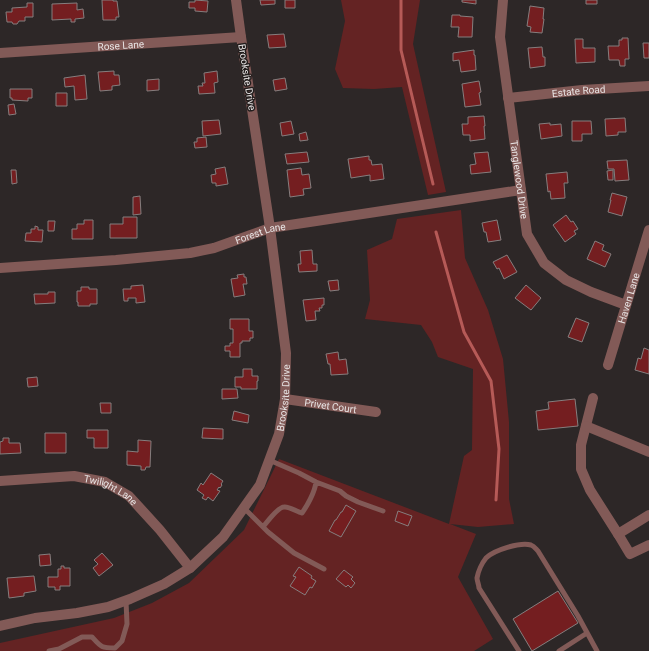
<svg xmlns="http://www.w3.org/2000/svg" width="649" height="651" font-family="Roboto,sans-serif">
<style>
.green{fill:#642323}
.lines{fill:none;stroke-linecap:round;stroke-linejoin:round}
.stream{stroke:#b65a57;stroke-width:3}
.building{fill:#741e20;stroke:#857e7e}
.service{stroke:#825a57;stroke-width:5}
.minor{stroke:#825a57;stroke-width:10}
.tertiary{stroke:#825a57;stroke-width:10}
.labels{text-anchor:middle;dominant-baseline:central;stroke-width:3;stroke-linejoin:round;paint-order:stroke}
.street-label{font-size:10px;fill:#e8e4e4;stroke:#231e1d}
</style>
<rect width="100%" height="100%" fill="#2d2727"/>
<path class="green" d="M341 0H420L413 44 446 192 428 195 402 87 374 89 343 88 335 69 345 21Z
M461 210 465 258 488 310 503 359 509 422V499L514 524 478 527 450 524 476 534 458 577 493 639 474 651H0V643L114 618 152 603 189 583 244 530 279 459 449 524 464 456 472 450 473 369 438 357 432 342 421 325 365 319 370 300 367 250 392 239 397 219Z"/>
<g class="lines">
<path class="stream" d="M401 0V50L433 184
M436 232 464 332 491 381 499 449 496 500"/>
</g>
<path class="building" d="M102 0H113V1H117L119 17H116V20H103Z
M195 0 208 1 207 12 195 11V8H189V2H195Z
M260 0H275V4L261 5Z
M285 0H295V8H285Z
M462 0H476V4L462 2Z
M586 0H597V4H586Z
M27 3H33V17H25V21H19L17 24H13L12 22H7L6 12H12V8L27 7Z
M77 3V10L83 9 84 18 75 19V22H71V19L52 20V4Z
M530 6 544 8 543 19H544L542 33 530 32 531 27 527 26Z
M452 15H460V16L473 17 472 37H458L459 27H451Z
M284 34 286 47 269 48 267 35Z
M622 38H628L629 59H625V66H620L619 60H609L608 46H619V40H622Z
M575 39H583V48H595V62L576 63Z
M643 43H649V58H644Z
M542 47 543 57H545V66L530 68 528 48Z
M474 50V55H475L476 70 461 72 459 60 453 61V53Z
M114 71V75H119L120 85 112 86V90L100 91 98 72Z
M217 71 218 82 214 83 215 93 199 94 198 86H203L202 83H205L204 73Z
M85 75 87 99 75 100 74 86 65 87 64 78Z
M285 78 287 89 275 91 273 80Z
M159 79V90L147 91V80Z
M479 81 481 92 479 93 481 105 465 107 462 84Z
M10 89H32V98H28V101L12 100V98H10Z
M56 93H67V106H56Z
M14 104 16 114 9 115 8 105Z
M484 116 485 126H484L485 139 470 141V135H463L462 124H468V117Z
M625 118 626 132H618V135L606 136 605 119Z
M219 120 221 134 203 136 202 121Z
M291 121 294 134 282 136 280 123Z
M572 121H591L592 134H582V141H572Z
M550 123V125L561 124 562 136 541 139 539 124Z
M306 132 308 140 300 141 299 134Z
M206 137 207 147 195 148 194 142H197V138Z
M307 152 309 162 287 164 285 154Z
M488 152 491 172 471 174 470 165 476 164 474 153Z
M369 156V160H371L372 165 382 164 384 179 370 181V175L351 178 348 159Z
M627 160 629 180 615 181 614 169H608L607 161Z
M225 167 228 184 216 186V183H212L211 175 216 174 215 169Z
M301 168 302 175 309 174 311 188 303 189 304 195 290 197 287 170Z
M11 170H16L17 183 12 184Z
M613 170V180H608L607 171Z
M567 172 568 183H564L565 198 551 199 550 191 548 192 546 174Z
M612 193 627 197 622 216 608 212 611 200H610Z
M140 196 141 214 133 215V197Z
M566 215 571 222 573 221 578 229 574 231 576 234 565 242 553 225Z
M123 217H137V238H110V224H123Z
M84 220H93V239H72V229H77V224H84Z
M497 220 501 240 488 242 486 232H484L482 223Z
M48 221H55L54 231H48Z
M35 226 38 227V230H43L42 242 25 241 26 233H31V229H35Z
M595 241 604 245 602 250 611 254 605 267 587 259Z
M312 250 313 264H317V271L299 272 298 264H301L300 251Z
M507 255 517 272 504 279 499 268 497 269 493 262Z
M244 274V277H246L247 284H243L245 295 234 297 231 279 238 278 237 275Z
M338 280 339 290 330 291 328 281Z
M143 285 145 302 136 303V298H128V301H124L123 289H131V286Z
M526 285 541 298 531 310 515 298Z
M81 287H89V289H97V304H90V306H78V302H77V291H81Z
M48 292H55V303L35 304 34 294H48Z
M324 298V305H322V308H319L320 311H315L316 320 306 321 303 300Z
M576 318 589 323 582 342 568 337Z
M230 319H249V331H253V338H250V341H242V343H240V357H230V351H225V346H230V343H233V329H230Z
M644 348 649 350V374L635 370 638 358 641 359Z
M338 352 339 360 346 359 348 374 331 375 330 364H328L326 354Z
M243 369H252V376H258V381H257V389H241V387H235V377H243Z
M37 377 38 386 28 387 27 378Z
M222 389H237L238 398 222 399Z
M575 399 578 426 538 430 536 411 549 409 548 402Z
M100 403H111V413H101Z
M234 411 249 415 248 423 232 420Z
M203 428 223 429V439L202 438Z
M87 430H108V448H94V438H87Z
M45 433H66V453H45Z
M3 438H9V443H20L21 453 0 454V442L3 441Z
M138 440 151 441 150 467H146L145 470H141V466L127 465V451L138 452Z
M211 473 223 481 221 484 222 485 220 488 219 487 217 490 220 491 213 501 208 497 206 500 202 498 204 495 197 490 201 483 203 485Z
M346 505 356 511 341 537 329 531 335 520H336L341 512H342Z
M398 511 412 516 408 526 395 521Z
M102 553 113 565 99 576 93 568 98 564 94 560Z
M50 554 51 565 40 566 39 555Z
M61 566H64V568H70V586H60V590H55V587H48V577H58V569H61Z
M299 567 312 576 311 578 316 581 312 588 310 587 305 595 290 586 296 577 293 576Z
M344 570 353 577 351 579 355 583 351 588 348 585 346 587 336 579Z
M34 576 36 591 24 593V596L9 598 7 578Z
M558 591 578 623 532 651 513 619Z"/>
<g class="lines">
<path class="service" d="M269 460 299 473 316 482 340 491 346 496 358 502 383 511
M244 508 268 532 294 553 324 569
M263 527C267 522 278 507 284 507 289 506 297 512 302 513 307 506 315 492 316 482
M49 651 59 649 82 637H92C101 647 101 648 115 648L122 641 127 624 126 601
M519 651 479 588C479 585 477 581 477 578 478 572 482 563 486 558 494 550 520 542 531 545 534 546 536 549 538 551L578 616 597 651
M559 651 587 633"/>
<g class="minor">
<path id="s1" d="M503 0 500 37 527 234 544 263 566 280 591 292 626 305"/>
<path id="s2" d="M0 53 241 37"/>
<path id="s3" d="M508 98 582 90 649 86"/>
<path id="s4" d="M0 268 116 260 190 253 214 248 270 228 521 190"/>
<path id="s5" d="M608 365 649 230"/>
<path d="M593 398 581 445V469L590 490 618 534"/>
<path id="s6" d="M285 399 376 412"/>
<path d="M586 426 649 452"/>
<path id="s7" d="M0 481 74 476 105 482 129 496 160 530 190 568"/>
<path d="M649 515 618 534 630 554 649 545"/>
</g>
<path class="tertiary" id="s8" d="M0 626 35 618 77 613 108 607 130 599 164 584 190 568 223 537 260 485 279 434 285 399 286 353 270 228 241 37 236 0"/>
</g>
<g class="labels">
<g class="street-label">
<text stroke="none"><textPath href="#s2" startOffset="121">Rose Lane</textPath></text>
<text transform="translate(247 77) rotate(81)">Brooksite Drive</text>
<text stroke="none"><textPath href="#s3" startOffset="71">Estate Road</textPath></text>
<text stroke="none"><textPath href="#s1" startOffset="181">Tanglewood Drive</textPath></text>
<text stroke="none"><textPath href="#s4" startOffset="264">Forest Lane</textPath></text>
<text stroke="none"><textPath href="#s5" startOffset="70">Haven Lane</textPath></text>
<text stroke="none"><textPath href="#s8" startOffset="401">Brooksite Drive</textPath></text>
<text stroke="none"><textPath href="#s6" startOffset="46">Privet Court</textPath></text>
<text stroke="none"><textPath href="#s7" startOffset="114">Twilight Lane</textPath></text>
</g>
</g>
</svg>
